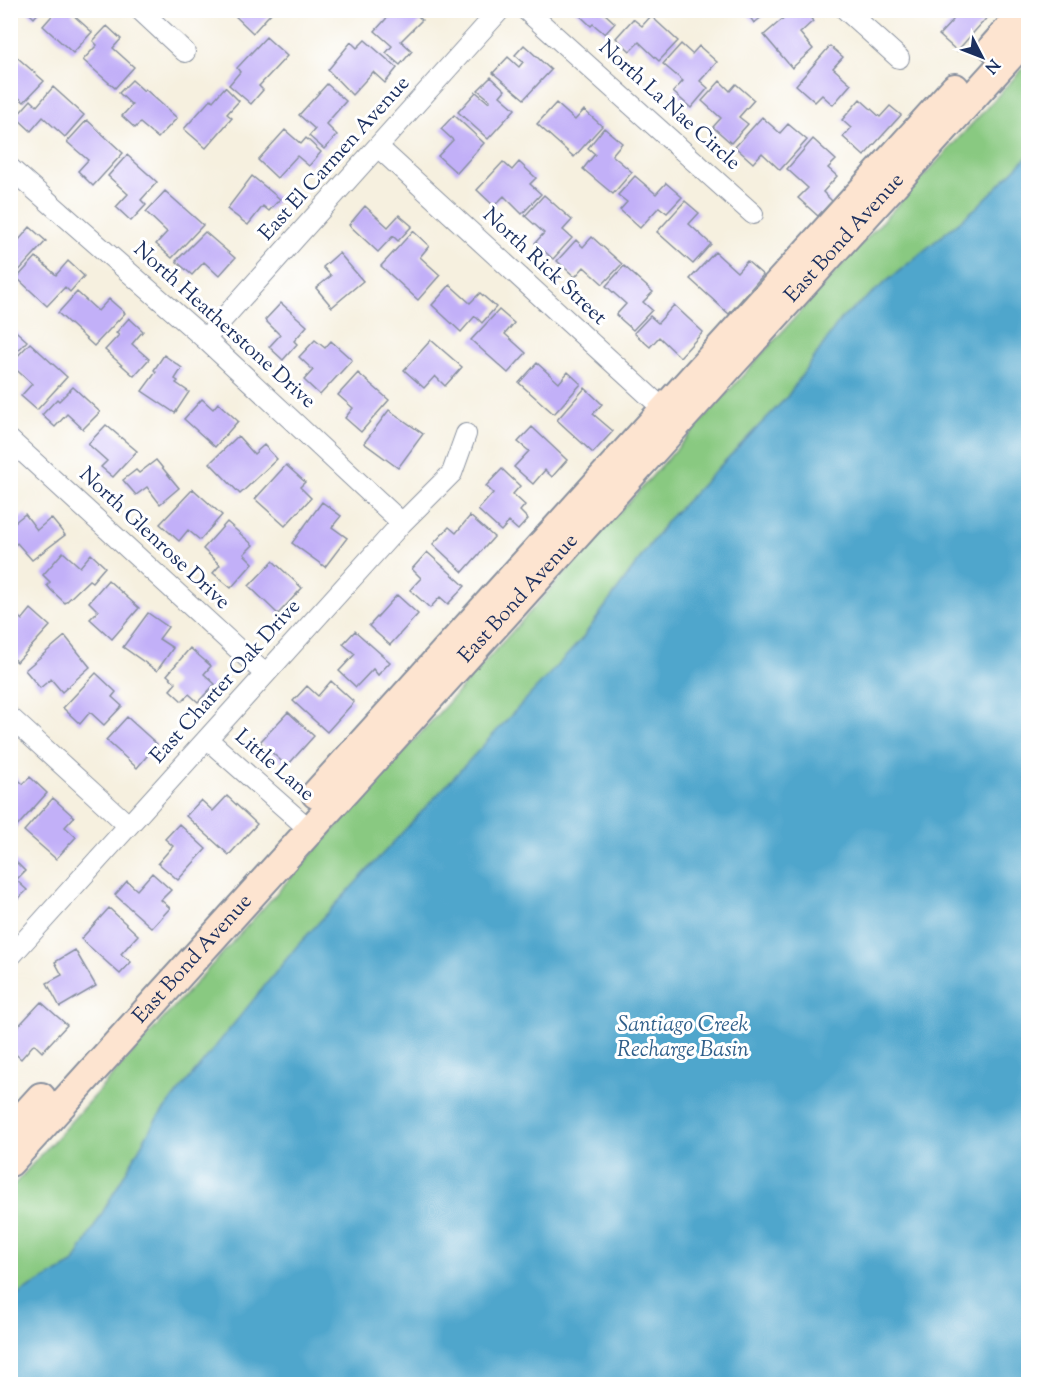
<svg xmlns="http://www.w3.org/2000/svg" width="1039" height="1395" font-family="'Sorts Mill Goudy',serif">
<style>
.green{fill:#89c981;stroke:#527c70;stroke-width:1.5}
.water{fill:#50a6cc;stroke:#366a95;stroke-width:1.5}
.building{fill:#c2b0f8}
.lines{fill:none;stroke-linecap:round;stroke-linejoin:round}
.street-casing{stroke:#88909e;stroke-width:22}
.secondary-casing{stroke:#88909e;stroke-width:32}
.street{stroke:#fff;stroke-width:20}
.secondary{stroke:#fde4d0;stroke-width:28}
.labels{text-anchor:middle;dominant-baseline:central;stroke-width:6;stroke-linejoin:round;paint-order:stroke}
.street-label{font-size:21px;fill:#1b2f5e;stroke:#fff}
.water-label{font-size:22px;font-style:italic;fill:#305f8a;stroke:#fff}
</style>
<rect width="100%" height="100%" fill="#fff"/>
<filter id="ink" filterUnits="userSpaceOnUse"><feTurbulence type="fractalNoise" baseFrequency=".0167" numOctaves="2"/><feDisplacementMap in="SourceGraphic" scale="12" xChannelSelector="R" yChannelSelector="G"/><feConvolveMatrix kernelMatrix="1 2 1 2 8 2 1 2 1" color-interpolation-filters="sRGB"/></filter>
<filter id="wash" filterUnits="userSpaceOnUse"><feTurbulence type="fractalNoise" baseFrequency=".008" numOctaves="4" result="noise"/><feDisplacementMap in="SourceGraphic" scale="24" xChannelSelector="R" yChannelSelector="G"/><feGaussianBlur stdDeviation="1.35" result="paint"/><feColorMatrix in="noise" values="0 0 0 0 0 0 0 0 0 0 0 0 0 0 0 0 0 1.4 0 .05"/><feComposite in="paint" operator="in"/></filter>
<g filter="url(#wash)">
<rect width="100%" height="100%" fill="#f6f0df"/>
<path class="green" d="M1028 63V156L977 207 841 319 787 397 668 520 581 640 155 1121 73 1264 25 1290 11 1302V1188L845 262Z"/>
<path class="water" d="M1028 156V1384H11V1302L25 1290 73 1264 155 1121 297 946 581 640 668 520 787 397 841 319 977 207Z"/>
<g id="blocks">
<path class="building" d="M26 10H41L34 18Z
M57 10H75L72 14 92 32 73 53 43 26Z
M229 10H270L272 12 253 33Z
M394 10H412L422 20 401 41 412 51 400 65 386 53 392 46 375 31Z
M574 10H605L603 12 615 23 605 34 593 24 591 26Z
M745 10H771L754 23Z
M793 10H804L813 21 800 33 813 49 792 68 764 35Z
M943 10H990L992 12 957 51 939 35 953 20Z
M651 16 678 41 659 61 639 42 630 51 616 38 633 19 642 26Z
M107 26 121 39 113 48 134 67 115 88 83 60 97 45 93 41Z
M266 37 287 56 259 86 263 90 251 104 229 85 240 72 237 68Z
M365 40 397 68 385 83 373 72 352 95 328 70 351 42 357 48Z
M681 44 692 54 699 46 717 62 700 81 708 88 691 108 673 92 683 81 663 64Z
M524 45 551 70 524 99 493 73 508 57 519 67 523 62 515 55Z
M830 46 843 57 833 68 851 84 833 105 822 95 815 102 796 85Z
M10 51 44 81 24 102 10 90Z
M491 77 505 90 500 96 515 109 488 139 458 112 476 92 488 102 490 100 478 90Z
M132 80 144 91 145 89 177 118 158 138 140 123 135 128 122 116 132 105 119 93Z
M720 81 730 91 736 84 754 100 739 117 748 124 731 143 713 127 721 118 702 101Z
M327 84 346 101 326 124 337 135 324 149 309 136 315 129 299 115Z
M53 87 84 115 65 137 43 117 31 131 16 117 31 100 37 106Z
M225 87 239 101 227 114 232 118 206 148 184 129 211 99 213 101Z
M860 99 880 117 890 106 901 115 864 156 843 137 851 128 842 120Z
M556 103 575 120 584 110 602 126 574 157 537 124Z
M454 115 484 143 457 173 438 156 453 140 441 129Z
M762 117 780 133 788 124 807 140 780 170 762 153 753 163 735 147Z
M87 120 123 153 93 186 78 171 88 160 67 142Z
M604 128 622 143 612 155 632 172 613 194 583 169 595 154 588 148Z
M285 130 301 144 306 138 321 152 309 166 297 156 277 178 258 160Z
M813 139 836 160 828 168 837 176 823 192 832 201 818 216 798 198 808 188 787 169Z
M127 155 157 182 141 200 146 205 131 221 116 207 128 194 108 176Z
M503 162 512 170 519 162 536 178 530 184 541 194 522 214 504 196 494 206 477 190Z
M252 176 280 199 269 211 263 206 248 225 227 209Z
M635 176 656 194 666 183 682 197 667 213 659 207 640 228 620 210 627 202 618 195Z
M165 191 203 225 172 258 156 244 167 232 146 212Z
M544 195 572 220 563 230 572 238 553 259 535 243 544 233 525 216Z
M685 201 699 213 689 224 711 244 693 264 657 232Z
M365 206 388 227 399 215 412 226 398 241 393 236 378 252 349 225Z
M30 227 46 241 15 275 10 270V232L19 240Z
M413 231 429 246 420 257 440 275 418 300 381 266Z
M205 232 235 258 219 276 204 262 192 275 176 261Z
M592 237 622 264 603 284 584 267 575 277 557 261 576 240 583 247Z
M715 252 737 272 747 261 763 275 729 314 690 279Z
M339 253 363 281 332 307 316 288 331 276 323 267Z
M36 257 56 275 68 261 84 276 70 292 65 287 47 306 17 278Z
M624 266 653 292 643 302 652 310 633 330 616 315 626 304 606 286Z
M450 285 470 303 480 293 496 307 482 323 475 316 461 332 432 305Z
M77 292 98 311 109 299 125 313 94 346 58 313Z
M281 303 307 326 294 341 297 344 283 360 269 347 280 335 265 320Z
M674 305 703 332 680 357 659 337 650 347 634 333 650 316 658 323Z
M499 310 514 323 505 334 526 353 508 373 471 340Z
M129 318 143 331 132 344 149 359 134 376 105 350 119 335 116 333Z
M10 326 27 341 10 359Z
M315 340 325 348 331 341 352 360 320 395 304 380 313 370 299 357Z
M431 340 462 367 445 386 435 376 424 388 404 370Z
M30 343 67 377 37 410 21 396 32 384 10 364Z
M164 355 182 368 175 379 178 381 176 383 189 392 175 413 142 391 156 372 154 370Z
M537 363 559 383 568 372 581 384 554 414 519 383Z
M358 373 389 400 361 432 345 418 353 408 338 395Z
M73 387 100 412 83 429 67 414 55 427 42 415 57 399 59 401Z
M585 388 602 404 593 414 613 431 593 453 557 420Z
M202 399 213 409 218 403 238 421 215 447 184 419Z
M389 410 423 434 398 468 364 443Z
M106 425 137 451 113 477 101 467 107 461 88 444Z
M532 427 567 460 552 477 545 470 533 484 514 467 529 451 518 442Z
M238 436 254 454 264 445 277 459 240 494 210 463Z
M156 460 179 488 160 504 147 487 136 495 123 480 136 470 139 473Z
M286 465 305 482 300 487 311 498 285 526 255 499Z
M502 469 520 486 513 494 525 505 520 511 528 519 518 530 509 522 501 531 478 510 493 493 486 486Z
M193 489 222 515 200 540 188 530 179 541 160 524Z
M322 502 341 516 332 527 347 538 325 567 292 543Z
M25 514 37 530 51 518 65 535 32 560 17 543 13 547 10 544V526Z
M470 516 494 537 463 572 433 544 449 527 456 533Z
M227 522 253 545 244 554 253 563 231 588 213 573 220 565 203 549Z
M63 552 80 567 91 554 105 567 92 582 89 580 65 603 51 590 47 585 50 582 43 575Z
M427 552 465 586 448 604 440 597 430 608 410 590 421 578 412 569Z
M273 561 302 588 278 614 249 586Z
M108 580 139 608 112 639 90 619 98 611 89 602Z
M397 595 418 614 390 645 369 626Z
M10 609 22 620 31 609 50 626 17 662 10 656Z
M148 613 168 627 159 639 173 648 157 671 123 647Z
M355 631 390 662 378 675 373 669 356 687 339 671 355 654 343 644Z
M65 636 90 667 62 692 51 679 40 688 25 670Z
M190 648 211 666 204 674 215 684 198 702 189 694 182 701 170 690 176 683 167 675Z
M96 673 116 692 112 697 122 706 104 725 90 712 80 724 63 708Z
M331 681 354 702 327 732 293 701 307 686 318 696Z
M288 712 314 736 287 766 260 742Z
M127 717 157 744 137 768 106 740Z
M10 772 23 784 30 777 47 793 12 832Z
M227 796 257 824 229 855 186 816 201 800 213 811Z
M53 798 74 817 65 827 76 837 56 859 24 831Z
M179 824 206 849 178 880 158 863 173 846 165 839Z
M10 856 25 871 16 880 27 890 10 907Z
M152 873 171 890 161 900 170 908 152 928 115 895 127 881 137 890Z
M109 908 138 935 121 954 131 962 120 974 81 939Z
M75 950 96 986 60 1007 47 983 62 975 55 962Z
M41 1002 67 1025 42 1052 34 1044 21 1059 10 1049V1035Z"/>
</g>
</g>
<g filter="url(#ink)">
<use href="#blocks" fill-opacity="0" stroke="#88909e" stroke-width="1.5"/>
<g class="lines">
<defs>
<path id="street" d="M140 10 185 52
M526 10 753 214
M846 10 899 58
M378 147 672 417
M10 168 205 339 402 523
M205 339 500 10
M10 440 265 674
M10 717 128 825
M207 739 310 830
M10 957 402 523 452 473 466 434"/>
<g id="secondary">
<path d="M993 47 1026 10"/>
<path d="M316 794 955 88"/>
<path d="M10 1131 41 1097"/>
<path id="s1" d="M10 1162 1028 36"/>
</g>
</defs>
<use href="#street" class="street-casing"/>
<use href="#secondary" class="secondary-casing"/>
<use href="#street" class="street"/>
<use href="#secondary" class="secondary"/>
</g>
</g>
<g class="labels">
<g class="street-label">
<text transform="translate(669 106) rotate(42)">North La Nae Circle</text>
<text transform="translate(335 159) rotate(-48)">East El Carmen Avenue</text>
<text stroke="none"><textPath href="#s1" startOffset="1245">East Bond Avenue</textPath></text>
<text transform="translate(544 267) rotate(43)">North Rick Street</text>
<text transform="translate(224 326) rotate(42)">North Heatherstone Drive</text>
<text transform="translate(154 539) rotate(43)">North Glenrose Drive</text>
<text stroke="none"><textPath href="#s1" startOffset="759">East Bond Avenue</textPath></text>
<text transform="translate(226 682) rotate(-48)">East Charter Oak Drive</text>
<text transform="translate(274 766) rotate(41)">Little Lane</text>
<text stroke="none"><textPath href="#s1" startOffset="273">East Bond Avenue</textPath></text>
</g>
<g class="water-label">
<text x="683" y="1026">Santiago Creek<tspan x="683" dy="25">Recharge Basin</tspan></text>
</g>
</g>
<rect width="1039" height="1395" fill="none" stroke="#fff" stroke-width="36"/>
<g transform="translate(982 57) rotate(132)" stroke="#ffffff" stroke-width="4.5" paint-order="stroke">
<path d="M0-4.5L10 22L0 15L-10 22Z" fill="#1b2f5e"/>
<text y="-9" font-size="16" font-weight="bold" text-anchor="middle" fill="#1b2f5e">N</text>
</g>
</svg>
